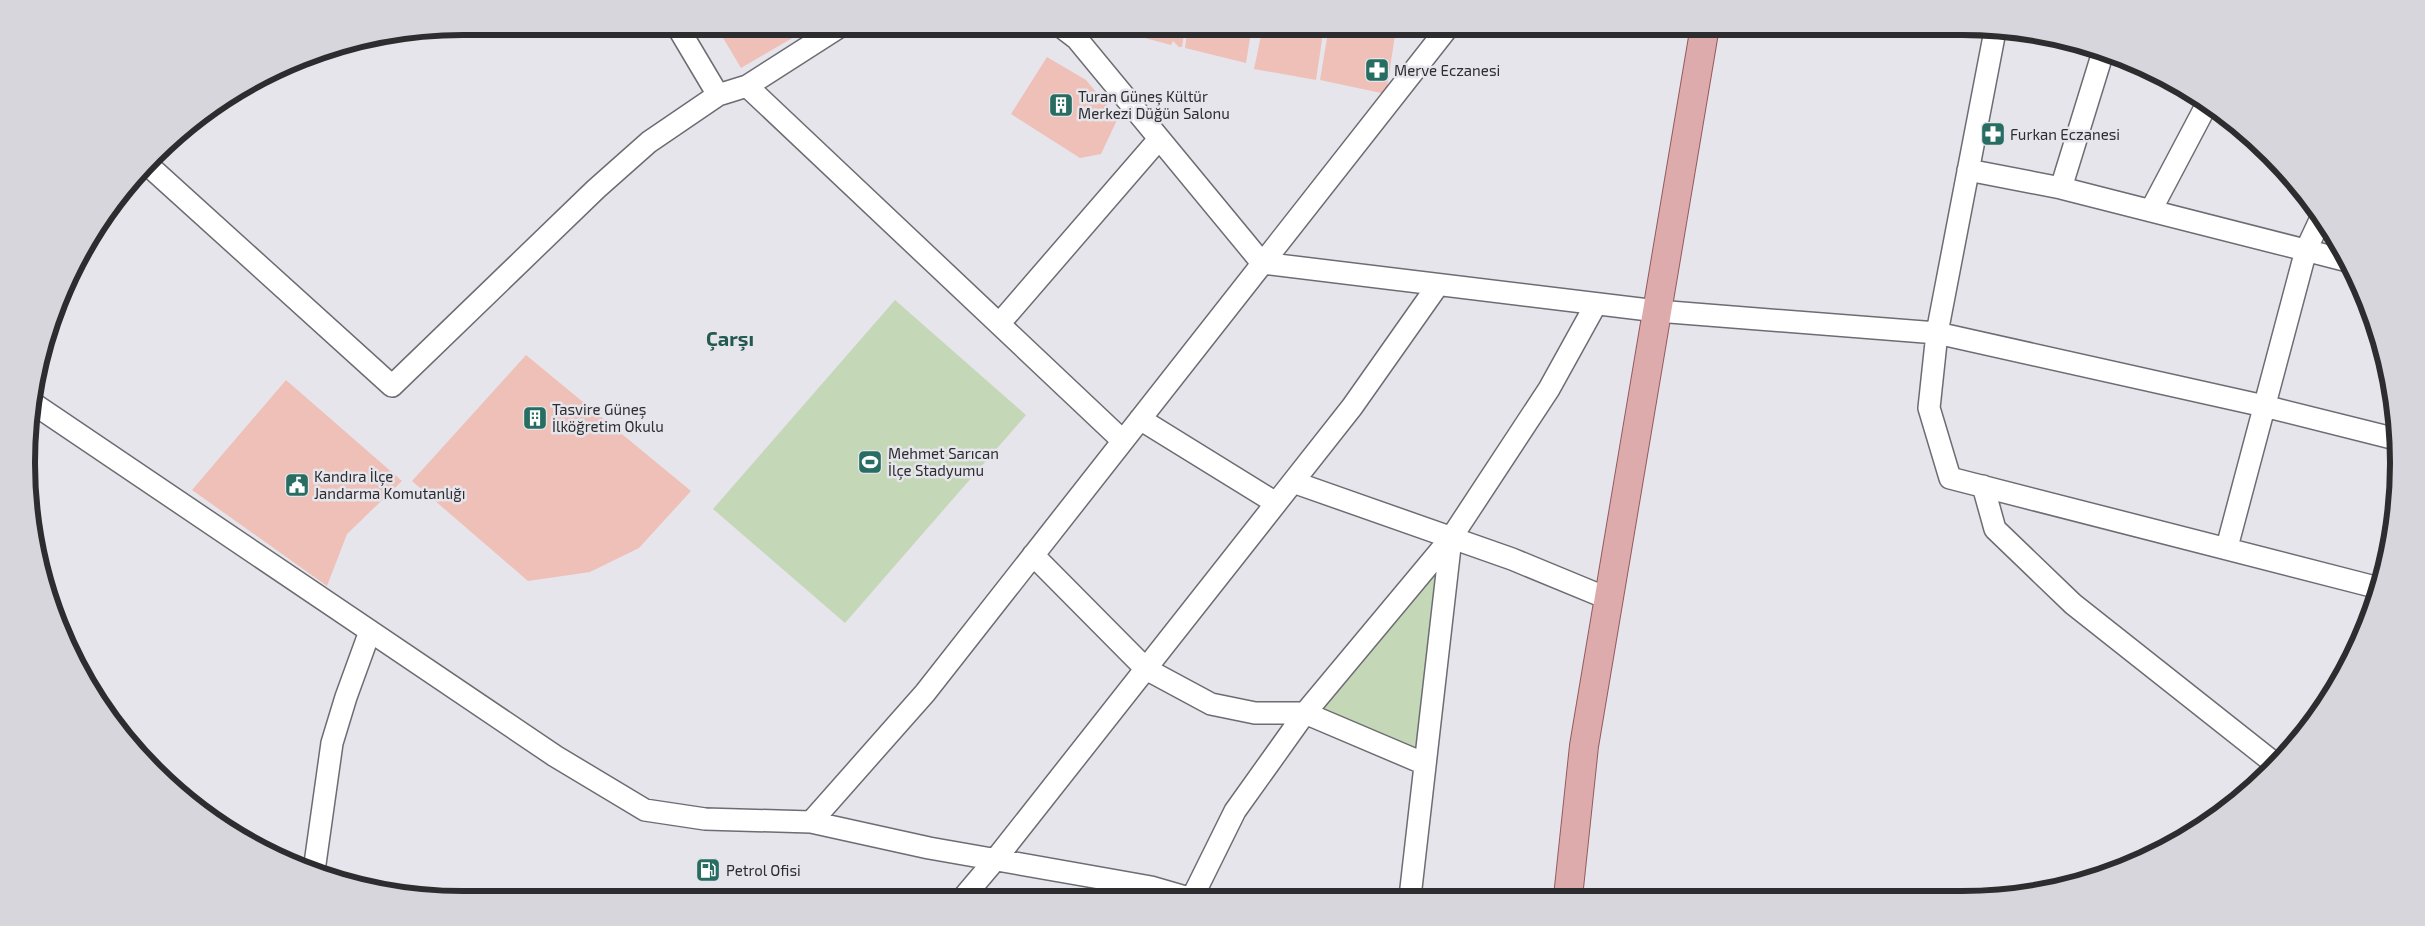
<svg xmlns="http://www.w3.org/2000/svg" width="2425" height="926" font-family="'Exo 2',sans-serif">
<style>
.green{fill:#c4d7b6}
.building{fill:#efc0b7}
.lines{fill:none;stroke-linecap:round;stroke-linejoin:round}
.minor-casing{stroke:#6d6c72;stroke-width:24}
.major-casing{stroke:#925a5e;stroke-width:30}
.minor{stroke:#fff;stroke-width:21}
.major{stroke:#deabad;stroke-width:28}
.labels{text-anchor:middle;dominant-baseline:central;stroke-width:5;stroke-linejoin:round;paint-order:stroke}
.poi-label{font-size:15px;fill:#2d2d30;stroke:#e6e5ec;text-anchor:start}
.district-label{font-size:20px;font-weight:bold;fill:#23594f;stroke:#e6e5ec}
.rim{fill:none;stroke:#2d2d30;stroke-width:6}
</style>
<rect width="100%" height="100%" fill="#e6e5ec"/>
<path class="green" d="M895 300 1026 415 845 623 713 509Z
M1451 538 1425 764 1305 713Z"/>
<path class="building" d="M716 26H813L741 68Z
M1097 26H1185L1182 47H1179L1173 41 1171 45 1115 30 1109 36Z
M1188 26H1252L1246 63 1185 48Z
M1263 26H1324L1316 80 1254 69Z
M1329 26H1349L1395 35 1386 94 1320 80Z
M1745 26H1796L1795 37 1745 30Z
M1047 57 1086 80 1118 118 1101 154 1080 158 1011 114Z
M526 355 691 491 639 548 590 572 528 581 412 481Z
M286 380 402 481 347 534 327 586 192 490Z"/>
<g class="lines">
<defs>
<path id="minor" d="M677 26 718 95
M1060 26 1077 39 1262 263 1657 311 1937 333 2264 406 2396 439
M1995 31 1937 333 1929 408 1950 478 2379 588
M747 86 841 26
M149 166 392 386 596 189 649 142 718 95 747 86 1123 441
M1968 170 2061 188 2348 261
M2061 188 2103 52
M2151 210 2207 104
M999 324 1159 139
M31 402 555 756 645 810 705 819 811 822 929 848 1151 887 1189 898
M1140 419 1276 503
M1293 482 1512 559 1609 599
M1983 486 1995 529 2073 604 2274 763
M2227 547 2306 250 2321 218
M1033 555 1146 669 1211 704 1255 713H1305L1425 764
M811 822 925 693 1449 26
M314 871 332 743 346 697 370 631
M1410 897 1451 538
M1192 898 1235 811 1305 713 1451 538 1549 389 1596 304
M962 899 995 860 1352 407 1438 285"/>
<path id="major" d="M1568 897 1584 746 1705 26"/>
</defs>
<use href="#minor" class="minor-casing"/>
<use href="#major" class="major-casing"/>
<use href="#minor" class="minor"/>
<use href="#major" class="major"/>
</g>
<defs>
<symbol id="pharmacy-square" viewBox="-11 -11 22 22"><rect x="-9" y="-9" width="18" height="18" rx="4" fill="#286d61" stroke="#e6e5ec"/><path d="M-2-6h4v4h4v4h-4v4h-4v-4h-4v-4h4Z" fill="#fff"/></symbol>
<symbol id="building-square" viewBox="-11 -11 22 22"><rect x="-9" y="-9" width="18" height="18" rx="4" fill="#286d61" stroke="#e6e5ec"/><path d="M-4-6H4V6H1V3H-1V6H-4ZM-2.5-4.3h1.7v1.8h-1.7ZM.8-4.3h1.7v1.8H.8ZM-2.5-1h1.7V.8h-1.7ZM.8-1h1.7V.8H.8Z" fill="#fff"/></symbol>
<symbol id="stadium-square" viewBox="-11 -11 22 22"><rect x="-9" y="-9" width="18" height="18" rx="4" fill="#286d61" stroke="#e6e5ec"/><path d="M0-5a6.5 5 0 1 0 0 10a6.5 5 0 1 0 0-10ZM-3.5-1.8h7v3.6h-7Z" fill="#fff"/></symbol>
<symbol id="civic-square" viewBox="-11 -11 22 22"><rect x="-9" y="-9" width="18" height="18" rx="4" fill="#286d61" stroke="#e6e5ec"/><path d="M-.6-6.5H3V-4.5H.6V-3L4-1V1h2V6H-6V1h2V-1L-.6-3ZM-1.2 2.5V6h2.4V2.5Z" fill="#fff"/></symbol>
<symbol id="fuel-square" viewBox="-11 -11 22 22"><rect x="-9" y="-9" width="18" height="18" rx="4" fill="#286d61" stroke="#e6e5ec"/><path d="M-5.5-6h7V0h2V4h1.3V-2.5L3-4.5l.8-.8L6-3V5H2.5V1h-1V6h-7ZM-4.2-4.7v3.2H.2V-4.7Z" fill="#fff"/></symbol>
</defs>
<g fill-rule="evenodd">
<use href="#pharmacy-square" x="1363" y="56" width="28" height="28"/>
<use href="#building-square" x="1047" y="91" width="28" height="28"/>
<use href="#pharmacy-square" x="1979" y="120" width="28" height="28"/>
<use href="#building-square" x="521" y="404" width="28" height="28"/>
<use href="#stadium-square" x="856" y="448" width="28" height="28"/>
<use href="#civic-square" x="283" y="471" width="28" height="28"/>
<use href="#fuel-square" x="694" y="856" width="28" height="28"/>
</g>
<g class="labels">
<g class="poi-label">
<text x="1394" y="70">Merve Eczanesi</text>
<text x="1078" y="96">Turan Güneş Kültür<tspan x="1078" dy="17">Merkezi Düğün Salonu</tspan></text>
<text x="2010" y="134">Furkan Eczanesi</text>
<text x="552" y="409">Tasvire Güneş<tspan x="552" dy="17">İlköğretim Okulu</tspan></text>
<text x="888" y="453">Mehmet Sarıcan<tspan x="888" dy="17">İlçe Stadyumu</tspan></text>
<text x="314" y="476">Kandıra İlçe<tspan x="314" dy="17">Jandarma Komutanlığı</tspan></text>
<text x="726" y="870">Petrol Ofisi</text>
</g>
<g class="district-label">
<text x="730" y="338">Çarşı</text>
</g>
</g>
<path d="M0 0H2425V926H0ZM463 35H1962A428 428 0 0 1 2390 463V463A428 428 0 0 1 1962 891H463A428 428 0 0 1 35 463V463A428 428 0 0 1 463 35Z" fill="#d7d6dd" fill-rule="evenodd"/>
<path class="rim" d="M463 35H1962A428 428 0 0 1 2390 463V463A428 428 0 0 1 1962 891H463A428 428 0 0 1 35 463V463A428 428 0 0 1 463 35Z"/>
</svg>
